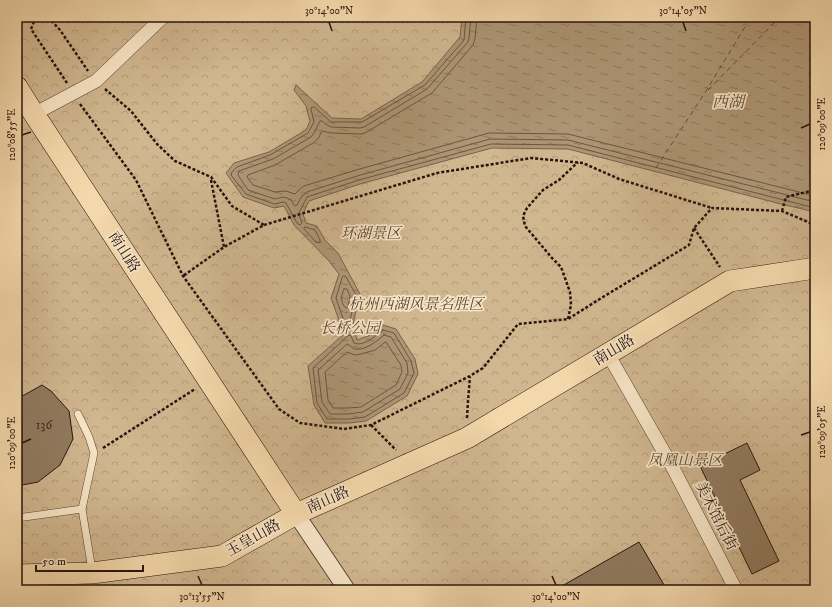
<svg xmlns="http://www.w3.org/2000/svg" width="832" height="607" font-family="'IM FELL DW Pica','Noto Serif SC',serif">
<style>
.park{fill:url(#park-crowns);stroke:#7c664e}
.water{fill:url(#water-ripples);stroke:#78624b}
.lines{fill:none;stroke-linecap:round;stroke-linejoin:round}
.shore{stroke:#6a5641;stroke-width:1}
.ferry{stroke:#5c4937;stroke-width:1;stroke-dasharray:5 4;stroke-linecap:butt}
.building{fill:#917a5f;stroke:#26150d}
.service-casing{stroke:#5a4634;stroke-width:8}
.minor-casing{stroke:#5a4634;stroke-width:14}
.tertiary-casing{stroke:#5a4634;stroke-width:18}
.primary-casing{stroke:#26150d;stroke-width:22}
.path{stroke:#26150d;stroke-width:2.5;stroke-dasharray:3 2;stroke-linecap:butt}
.service{stroke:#f8e6c8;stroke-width:7}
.minor{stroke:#f8e6c8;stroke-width:13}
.tertiary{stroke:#f8e6c8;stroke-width:16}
.primary{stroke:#f4d8ab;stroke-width:21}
.ticks{fill:none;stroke:#26150d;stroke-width:1.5}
.labels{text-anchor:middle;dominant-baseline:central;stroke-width:3.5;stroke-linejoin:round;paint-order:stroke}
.number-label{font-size:13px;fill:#412e22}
.park-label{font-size:15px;font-style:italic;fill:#594634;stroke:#f8e6c8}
.street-label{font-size:15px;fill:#26150d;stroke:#f8e6c8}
.water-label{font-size:16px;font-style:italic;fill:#5c4937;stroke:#f8e6c8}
.neatline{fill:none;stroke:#26150d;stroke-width:1.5}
.ticks-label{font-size:10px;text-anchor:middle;fill:#26150d}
</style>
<defs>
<pattern id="park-crowns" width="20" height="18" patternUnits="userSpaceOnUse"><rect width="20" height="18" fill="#d1b790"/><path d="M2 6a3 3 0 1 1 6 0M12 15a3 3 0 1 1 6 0" fill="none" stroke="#b39c7b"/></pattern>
<pattern id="water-ripples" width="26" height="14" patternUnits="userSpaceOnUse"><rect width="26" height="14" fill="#ae9675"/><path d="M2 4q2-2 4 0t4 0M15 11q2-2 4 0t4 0" fill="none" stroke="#8d795e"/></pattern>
</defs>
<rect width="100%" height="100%" fill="#f4d8ab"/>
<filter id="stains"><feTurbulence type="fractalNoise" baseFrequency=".005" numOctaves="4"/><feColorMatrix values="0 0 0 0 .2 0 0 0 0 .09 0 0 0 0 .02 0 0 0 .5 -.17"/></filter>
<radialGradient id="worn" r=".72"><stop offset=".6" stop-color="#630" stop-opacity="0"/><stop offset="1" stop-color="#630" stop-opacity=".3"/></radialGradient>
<path class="park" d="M17 17H815V590H17Z"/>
<path class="water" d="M462 17H815V212L781 204 568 149 492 148 360 184 309 201 303 214 306 223 317 226 325 240 338 253 360 294 353 324 357 340 368 336 383 325 396 329 415 359 418 374 407 396 366 421 349 423H325L314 405 308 366 344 334 331 298 339 274 329 261 294 225 284 206 274 208 243 197 226 173 234 163 269 152 306 130 310 121 306 106 294 90 296 85 332 118 361 119 422 82 460 37Z"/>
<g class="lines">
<path class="shore" d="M466 17 464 40 425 85 362 122H331L314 107H312L311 109 314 122 308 133 270 155 237 167 232 172 231 175 246 194 274 204 284 202 286 203 297 223 300 225 302 223 299 215V213L307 197 359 180 491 144 568 145 815 208
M471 17 469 38 468 42 427 89 364 127 360 128 331 127 327 125 322 121H320L314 133 311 137 273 159 239 171 238 175 248 190 275 199 283 197 287 198 291 200 294 205 296 206 297 205 302 196 307 192 357 176 490 139 568 140 815 202
M477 17 475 39 473 45 432 93 365 133 361 134 331 133 322 131 318 139 313 143 275 165 248 175 247 177 253 185 275 192 286 191 295 194 300 189 304 186 356 170 489 133 568 134 815 196
M305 227 315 230 320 240V242L317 243 305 230 304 229Z
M344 276 346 277 356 295 349 324 347 326 345 324 336 298 342 278Z
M344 289H347L350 296 348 307 346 308C340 303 341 296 344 289Z
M383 330 394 333 411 361 414 373 404 393 365 417 349 419H327L317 403 313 368 349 335 351 336 354 343C364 347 375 336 383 330Z
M384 335 391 337 407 363 408 373 400 389 363 412 348 414H330L322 402 318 370 347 344C350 345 352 348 355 349 365 351 377 341 384 335Z
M386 342 401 365 402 372 396 385 361 407 348 408H333L328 400 325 372 347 352 355 355 361 354 375 350Z"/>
<path class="ferry" d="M708 90 780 17
M656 168 706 91 751 17"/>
</g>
<path class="building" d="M42 385 51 391 69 411 73 439 60 465 38 482 17 486V399Z
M747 443 760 470 740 480 779 561 752 574 700 466Z
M639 542 667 590H555Z"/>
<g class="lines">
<defs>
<path id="service" d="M78 414 89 437 94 453 82 509 92 570
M17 518 82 509"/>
<path id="minor" d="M34 114 96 81 163 17
M608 354 673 468 736 590"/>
<path id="tertiary" d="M296 514 347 590"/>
<path id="primary" d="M17 87 34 114 296 514
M17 575 92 573 222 556 296 514 467 438 730 281 815 268"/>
</defs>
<use href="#service" class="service-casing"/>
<use href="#minor" class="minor-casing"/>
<use href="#tertiary" class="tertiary-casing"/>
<use href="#primary" class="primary-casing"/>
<path class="path" d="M36 17 31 29 67 83
M48 17 60 30 88 71
M105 89 131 111 157 144 175 161 211 177 232 206 264 225 224 247 183 276
M80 104 136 180 183 276 279 409 300 423 344 429 371 425 470 376 483 368 518 324 568 319 603 297 689 245 694 228 712 208 782 211 815 225
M211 180 224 247
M782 211 786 197 815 190
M264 225 437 173 531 158 583 163 619 179 712 208
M694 228 720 267
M568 319 571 305 570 292 561 267 552 258 525 226 523 216 527 208 543 190 559 180 578 162
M467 418 468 401 470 377
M371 425 396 450
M103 448 195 389"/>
<use href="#service" class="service"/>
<use href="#minor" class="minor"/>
<use href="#tertiary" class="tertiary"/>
<use href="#primary" class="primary"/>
</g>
<path class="ticks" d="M329 22 332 31M683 22 686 31M801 128 810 124M22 135 31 132M801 435 810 432M22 443 31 439M198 576 202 585M552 576 556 585"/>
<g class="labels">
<g class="number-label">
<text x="44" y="425">136</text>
</g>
<g class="park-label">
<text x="371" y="233">环湖景区</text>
<text x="416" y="304">杭州西湖风景名胜区</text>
<text x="350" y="328">长桥公园</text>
<text x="685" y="460">凤凰山景区</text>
</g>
<g class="street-label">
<text transform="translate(124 252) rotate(57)">南山路</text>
<text transform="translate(614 350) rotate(-31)">南山路</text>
<text transform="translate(328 500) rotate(-24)">南山路</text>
<text transform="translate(716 516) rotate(63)">美术馆后街</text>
<text transform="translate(253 538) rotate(-29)">玉皇山路</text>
</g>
<g class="water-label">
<text x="728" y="102">西湖</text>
</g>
</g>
<rect width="832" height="607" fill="none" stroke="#f4d8ab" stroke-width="44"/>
<path d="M36 565v6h107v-6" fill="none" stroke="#26150d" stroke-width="2"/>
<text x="42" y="565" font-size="12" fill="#26150d" stroke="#f8e6c8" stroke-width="3" paint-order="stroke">50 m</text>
<rect x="22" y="22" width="788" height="563" class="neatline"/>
<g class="ticks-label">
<text x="329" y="14">30°14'00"N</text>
<text x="683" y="14">30°14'05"N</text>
<text transform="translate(821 124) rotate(-90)" y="4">120°09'00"E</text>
<text transform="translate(11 135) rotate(-90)" y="4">120°08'55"E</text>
<text transform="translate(821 432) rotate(-90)" y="4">120°09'05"E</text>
<text transform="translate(11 443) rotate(-90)" y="4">120°09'00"E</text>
<text x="202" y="600">30°13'55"N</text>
<text x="556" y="600">30°14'00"N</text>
</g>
<rect width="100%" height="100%" filter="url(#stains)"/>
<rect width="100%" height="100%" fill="url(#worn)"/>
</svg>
